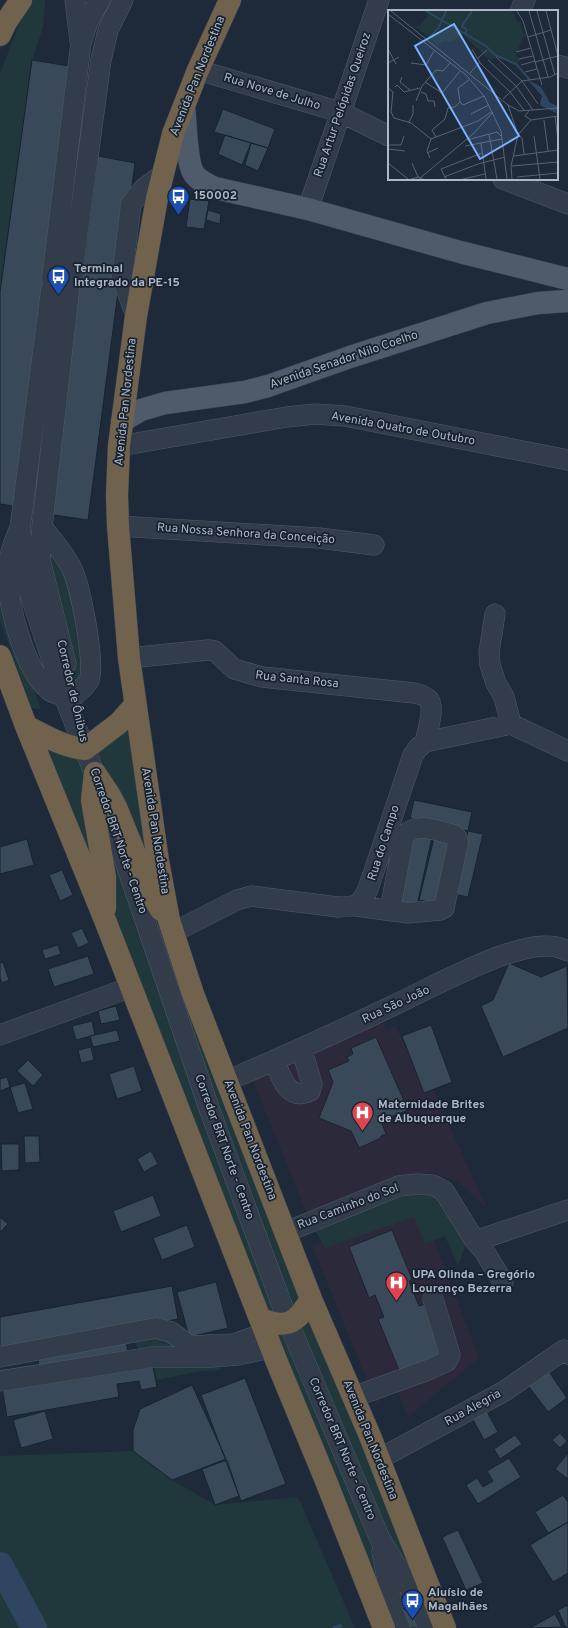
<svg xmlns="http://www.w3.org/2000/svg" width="568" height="1628" font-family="Overpass,sans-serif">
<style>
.medical{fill:#2c2a3a}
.green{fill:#20383b}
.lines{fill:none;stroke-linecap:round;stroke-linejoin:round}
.stream{stroke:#2f4663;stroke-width:4.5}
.river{stroke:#2f4663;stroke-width:26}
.building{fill:#3a495a;stroke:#192330}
.minor-casing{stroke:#4f5a68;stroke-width:21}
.major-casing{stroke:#3b4553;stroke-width:23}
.highway-casing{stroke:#394451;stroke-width:23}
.minor{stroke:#323c4a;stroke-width:20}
.major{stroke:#4f5b6a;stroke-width:22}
.highway{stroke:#71624e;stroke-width:22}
.labels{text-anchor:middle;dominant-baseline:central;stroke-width:3.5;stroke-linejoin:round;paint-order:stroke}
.street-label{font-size:12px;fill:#acb7c7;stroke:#18212e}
.poi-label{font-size:12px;font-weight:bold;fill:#acb7c7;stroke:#18212e;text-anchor:start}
.inset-river{fill:none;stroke:#2f4663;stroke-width:2}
.inset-road{fill:none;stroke:#576272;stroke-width:1}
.view{fill:#79b0ff;fill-opacity:0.15;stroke:#79b0ff;stroke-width:2}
.inset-edge{fill:none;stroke:#acb7c7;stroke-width:2}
</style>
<rect width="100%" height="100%" fill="#1e2a3a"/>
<path class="medical" d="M381 1019 386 1029 395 1025 425 1090 432 1087 487 1209 456 1180 434 1173 410 1175 398 1178 306 1212 251 1076Z
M421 1205 479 1358 408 1417 397 1390 376 1403 312 1245Z"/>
<path class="green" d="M32 0H45L43 28 32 60 0 292V73L21 20Z
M42 527 64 555 91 671 74 696 65 662Z
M0 597 41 709 32 708 0 621Z
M136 713 156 883 95 751Z
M34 735 83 754 101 882Z
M102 837 124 876 279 1313 269 1311 117 924Z
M148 900 166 924 300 1294 294 1308 248 1196Z
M424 1191 438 1195 466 1244 458 1266 445 1236 425 1244 414 1217 325 1248 316 1232 322 1224 384 1198Z
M315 1318 433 1609 382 1532 296 1327Z
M269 1328 286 1329 375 1539 382 1607Z
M212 1333 221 1370 200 1371 157 1380 153 1359 143 1360 132 1336 187 1339Z
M133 1451 172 1480 215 1505 298 1497 355 1628H0V1456Z"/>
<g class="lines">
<path class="stream" d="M335 1628 340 1626"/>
<path class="river" d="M0 1565 34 1628"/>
</g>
<path class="building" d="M32 60 75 67 45 279 81 284 98 156 135 163 88 520 47 514 77 293 14 506 0 504V292Z
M223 109 275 129 268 148 214 132Z
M225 135 251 143 242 165 218 154Z
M251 143 268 148 258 171 245 165Z
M190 199 209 201 204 229 186 227Z
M208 210 221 214 220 224 206 220Z
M414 800 472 812 468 831 410 818Z
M468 831 483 834 468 897 453 894Z
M412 833 432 837 416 910 396 905Z
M434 838 450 842 435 903 419 900Z
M27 839 34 865 0 874V847Z
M62 870 73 895 60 901 49 875Z
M82 928 89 943 78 948 71 933Z
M58 945 61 954 45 959 42 950Z
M88 956 94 974 54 987 48 969Z
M3 962 9 980 2 983 0 978V963Z
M509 963 541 977 567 966 568 1028 503 1057 481 1006 493 1000Z
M116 1006 120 1020 101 1024 98 1011Z
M92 1021 95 1035 76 1040 72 1026Z
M431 1025 452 1082 424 1093 402 1036Z
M117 1030 120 1041 93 1047 90 1036Z
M376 1037 408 1110 381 1121 386 1134 381 1136V1138L359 1148 351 1131 319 1118 333 1082 328 1070 349 1061 347 1057 353 1054 351 1048Z
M91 1047 94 1060 81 1063 78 1050Z
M28 1060 43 1075 33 1086 17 1071Z
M134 1066 142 1091 117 1099 109 1074Z
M7 1077 10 1087 0 1091V1079Z
M25 1083 33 1109 18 1113 10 1087Z
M24 1136H39L40 1162 25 1163Z
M1 1144H19V1170L2 1171Z
M151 1151 158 1164 144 1172 137 1159Z
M153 1195 161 1216 121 1232 113 1211Z
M0 1217 8 1224 0 1232Z
M187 1225 195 1247 162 1260 153 1238Z
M392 1230 412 1279 409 1281 419 1306 425 1304 447 1357 401 1375 378 1319 384 1317 375 1295 369 1298 349 1247Z
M216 1282 228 1328 189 1337 177 1292Z
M172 1286 178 1319 0 1351V1317Z
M125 1338 129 1356 40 1371 37 1353Z
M152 1361 157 1387 141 1390 139 1381 117 1384 119 1397 7 1417 2 1387Z
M547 1369 567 1398 548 1412 527 1384Z
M245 1378 286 1484 241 1501 201 1395Z
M192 1385 226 1459 172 1480 133 1451V1430L140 1409Z
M485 1408 498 1432 484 1440 471 1416Z
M45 1411 53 1439 21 1448 13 1420Z
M560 1433 567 1441 560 1448 552 1440Z
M515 1435 522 1444 500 1459 494 1449Z
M568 1453V1479L555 1469Z
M509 1458 521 1477 478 1504 466 1485 477 1478 483 1487 493 1481 487 1471Z
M227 1460 239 1496 215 1505 202 1469Z
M563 1495 568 1502V1522L548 1533 535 1512Z
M568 1522V1573L553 1582 530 1545Z
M458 1530 483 1583 466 1590 442 1537Z
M416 1605 425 1628H406L399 1612Z
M568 1605V1628H566L558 1610Z
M555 1614 562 1627 530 1628Z"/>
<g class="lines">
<defs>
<path id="minor" d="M75 0 80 41
M520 11 525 0
M557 65 568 68
M198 70 340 112 389 136
M503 179 568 204
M308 209 379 0
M52 279 81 43 88 21 100 0
M71 282 101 60 108 30 123 0
M136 316 122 277 131 204 144 188 162 175
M119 446 287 417 315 414 345 416 568 460
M118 526 319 538 374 545
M42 527C52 540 65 554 72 569 80 585 96 665 89 680 86 686 79 691 74 696 65 696 54 695 48 689 24 669 6 600 8 569 9 554 14 541 20 528L51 290
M20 528 28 588 64 696 100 788
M495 614 489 652 490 665 496 683 504 697 511 724
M129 658 208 650 215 651 234 669 262 677 414 693C420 694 425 696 429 700 435 707 427 733 425 742
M66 664 40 560 42 527 69 292
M110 817 209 1108 289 1324 380 1539 418 1602 428 1628
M356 906 408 913 440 910 444 908 458 843 457 838 454 835C437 831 416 821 404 836L390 910
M174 932 237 900 251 896 338 907C356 907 361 905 368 889L413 755 418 748 425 742 511 724 568 751
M0 1035 131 987
M274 1060C281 1076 287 1102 310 1091L312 1084 301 1048
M227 1081C282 1057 336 1033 390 1007 428 989 466 968 506 954 526 948 549 941 568 951
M286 1232 399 1186 417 1184 433 1185 444 1191 475 1241 568 1210
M475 1241 484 1251 503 1282
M0 1357 156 1328 171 1332 190 1346 234 1344 265 1333
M0 1381 152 1357H211L238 1355 271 1348
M353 1397 428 1370 447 1361 450 1355 433 1299
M379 1459 503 1392 564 1350 568 1354
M382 1551 393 1612 400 1628"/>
<path id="major" d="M184 106C186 123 186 162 194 174 199 181 208 185 215 188L308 209 460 252 568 279
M122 421 141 410 165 403 245 392 268 386 350 357 487 313 538 303 568 301"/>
<path id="highway" d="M230 0 198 70 173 134 157 198 136 316 119 446 117 495 118 526 129 658 158 861 169 920 193 994 311 1299 370 1436 445 1628
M0 35 6 22 21 0
M0 656 26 726 105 920 276 1360 324 1476 384 1628
M26 726C45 736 64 747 85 749L119 723 135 705
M95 773 109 794 116 807 153 898 161 910
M95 773 92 800 105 877V908
M261 1319C288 1330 297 1322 311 1299"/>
</defs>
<use href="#minor" class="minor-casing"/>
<use href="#major" class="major-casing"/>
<use href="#highway" class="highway-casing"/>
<use href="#minor" class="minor"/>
<use href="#major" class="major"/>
<use href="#highway" class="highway"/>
</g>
<defs>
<symbol id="bus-pin" viewBox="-11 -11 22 30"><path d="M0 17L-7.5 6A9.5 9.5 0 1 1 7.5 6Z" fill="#1a4fb4" stroke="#18212e"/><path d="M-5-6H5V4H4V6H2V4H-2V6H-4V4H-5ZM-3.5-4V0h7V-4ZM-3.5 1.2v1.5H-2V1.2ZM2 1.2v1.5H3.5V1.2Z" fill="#fff"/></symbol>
<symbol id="hospital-pin" viewBox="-11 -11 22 30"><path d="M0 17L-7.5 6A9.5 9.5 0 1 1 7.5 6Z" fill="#e0444e" stroke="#18212e"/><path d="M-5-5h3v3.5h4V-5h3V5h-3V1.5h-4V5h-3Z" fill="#fff"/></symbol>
</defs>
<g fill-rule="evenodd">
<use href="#bus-pin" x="166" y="184" width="25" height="34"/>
<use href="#bus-pin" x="46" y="264" width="25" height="34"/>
<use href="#hospital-pin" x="350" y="1100" width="25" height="34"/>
<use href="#hospital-pin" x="384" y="1270" width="25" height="34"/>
<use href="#bus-pin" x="400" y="1588" width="25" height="34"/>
</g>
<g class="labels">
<g class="street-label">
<text transform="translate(198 76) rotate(-68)">Avenida Pan Nordestina</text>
<text transform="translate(272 92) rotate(17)">Rua Nove de Julho</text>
<text transform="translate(343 105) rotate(-71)">Rua Artur Pelópidas Queiroz</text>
<text transform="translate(344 360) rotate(-19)">Avenida Senador Nilo Coelho</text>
<text transform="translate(126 402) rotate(-84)">Avenida Pan Nordestina</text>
<text transform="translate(403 429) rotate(10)">Avenida Quatro de Outubro</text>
<text transform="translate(246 534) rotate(4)">Rua Nossa Senhora da Conceição</text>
<text transform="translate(297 680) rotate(6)">Rua Santa Rosa</text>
<text transform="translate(72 691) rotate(77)">Corredor de Ônibus</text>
<text transform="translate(155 831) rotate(81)">Avenida Pan Nordestina</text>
<text transform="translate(118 841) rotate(71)">Corredor BRT Norte - Centro</text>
<text transform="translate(384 843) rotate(-72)">Rua do Campo</text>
<text transform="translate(396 1005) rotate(-25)">Rua São João</text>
<text transform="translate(250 1140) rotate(69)">Avenida Pan Nordestina</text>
<text transform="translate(224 1147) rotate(70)">Corredor BRT Norte - Centro</text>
<text transform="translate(348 1207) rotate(-21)">Rua Caminho do Sol</text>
<text transform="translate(473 1408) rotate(-29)">Rua Alegria</text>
<text transform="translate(370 1440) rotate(68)">Avenida Pan Nordestina</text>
<text transform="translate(342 1449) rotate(67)">Corredor BRT Norte - Centro</text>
</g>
<g class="poi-label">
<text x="194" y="196">150002</text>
<text x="74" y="269">Terminal<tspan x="74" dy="14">Integrado da PE-15</tspan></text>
<text x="378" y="1105">Maternidade Brites<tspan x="378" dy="14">de Albuquerque</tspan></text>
<text x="412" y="1275">UPA Olinda – Gregório<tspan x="412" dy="14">Lourenço Bezerra</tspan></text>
<text x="428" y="1593">Aluísio de<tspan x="428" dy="14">Magalhães</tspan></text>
</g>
</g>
<g transform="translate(388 10)">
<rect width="170" height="170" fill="#1e2a3a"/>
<path d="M36 1H125L129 12 133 13 135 24 138 23V26L134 28 130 41 126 42 132 50 130 54 125 55 112 47 101 50 75 24 64 31H56L50 35 27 16H31L41 5Z" fill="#20383b"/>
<path d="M140 70 153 77 162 93 170 96V104L152 95 154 86Z" fill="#2f4663"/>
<path class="inset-river" d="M38 1 98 36 107 45 128 54 142 70M77 23 79 20 74 16 84 1M42 27 51 17 58 1"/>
<path class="inset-road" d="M3 1 120 95 130 125 123 156 124 169M129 1 135 11 154 75M141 1 160 67M149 1 167 65M158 1 170 46M0 4 78 65 96 86 113 121 119 169M140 27 163 20M0 39 8 54M84 39 93 54 122 82 136 100M128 42 143 38M108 47 134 71 150 94M90 48 99 40M131 49 145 46M100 50 128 76 145 100M147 52 170 46M0 53 11 47M23 53 38 55 46 41M133 55 147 51M137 62 149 59M82 63 92 52M14 67 12 72 22 80M37 72 54 83 72 61M7 77 9 75 16 82 32 78M0 78 5 82 3 102 6 108 23 113 43 129M33 82 38 84 40 91H46L47 97M115 89 134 71 162 67 170 63M28 91 34 76 48 60 55 61 62 53M72 92 75 95 96 86M120 95 131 101 170 98M141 101 137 106 143 110M83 104 101 95M167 106 170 130M156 110 160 141M21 112 25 104V95M101 124 109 169M130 125 134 128 136 144M130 125 143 110 170 106M146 126 152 169M48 127 44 120 57 109 60 98 67 97 72 92 70 78 81 70M79 130 109 122 113 126M93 133 98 169M0 135H13L16 126M77 136 114 129M0 139 17 141M39 143 50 138M126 146 170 140M42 148 39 141 43 129 90 111 103 102M0 153 20 169M24 153 30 167M124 156 170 152M56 167 90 154 117 147M129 167 170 163M23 169 31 167 35 169M31 169 85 124 105 102M58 169 53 159 94 143M75 169 97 164"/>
<path class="view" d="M66 14 131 126 92 149 27 36Z"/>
<rect width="170" height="170" class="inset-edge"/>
</g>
</svg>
